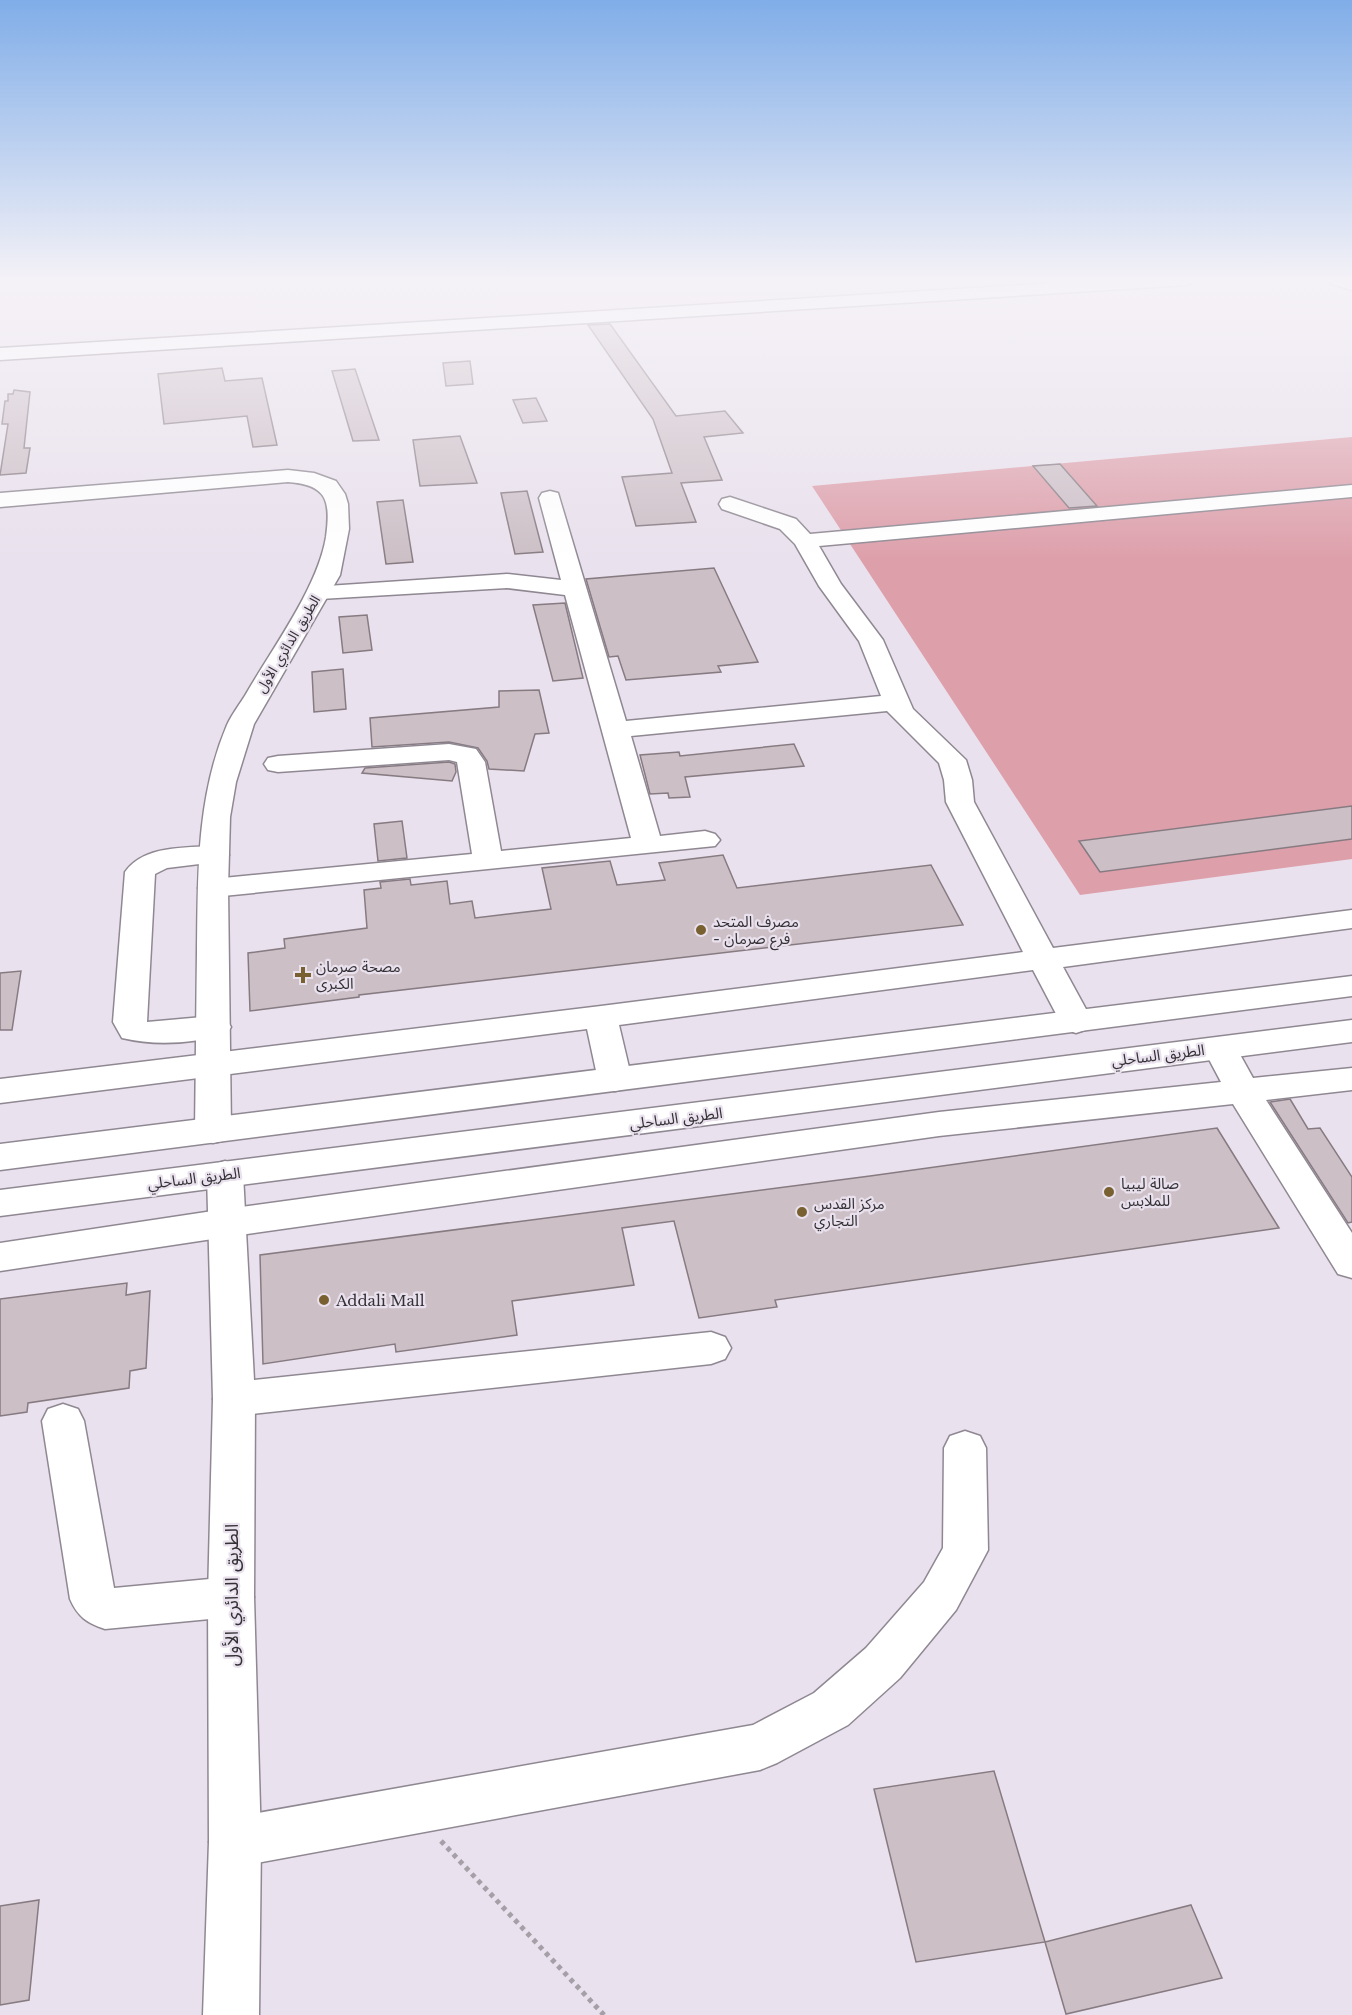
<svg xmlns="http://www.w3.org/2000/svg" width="1352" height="2015" font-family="'Libre Baskerville','Noto Sans Arabic',serif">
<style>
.green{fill:#dd9faa}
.building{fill:#ccbfc6;stroke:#877b82;stroke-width:1.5}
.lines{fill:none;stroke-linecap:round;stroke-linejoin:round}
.minor-casing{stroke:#8f8892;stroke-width:3}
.major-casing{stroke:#8f8892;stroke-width:3}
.highway-casing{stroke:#8f8892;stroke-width:3}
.path{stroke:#a59fa8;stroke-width:5;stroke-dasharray:4.5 4.5;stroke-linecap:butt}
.minor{fill:#fff;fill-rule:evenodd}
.major{fill:#fff;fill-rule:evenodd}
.highway{fill:#fff;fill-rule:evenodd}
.poi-dot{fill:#786031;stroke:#e9e1ed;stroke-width:2}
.labels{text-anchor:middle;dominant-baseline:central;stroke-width:4.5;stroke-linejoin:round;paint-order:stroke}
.far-street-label{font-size:14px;fill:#343136;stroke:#e9e1ed}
.poi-label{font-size:15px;fill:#343136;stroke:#e9e1ed;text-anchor:start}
.street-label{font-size:15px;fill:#343136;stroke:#e9e1ed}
.near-street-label{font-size:18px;fill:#343136;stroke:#e9e1ed}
</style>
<rect width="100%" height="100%" fill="#e9e1ed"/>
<path class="green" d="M1352 437V859L1080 895 812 486Z"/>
<path class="building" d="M610 324 676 416 725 411 743 433 704 437 722 480 681 483 696 522 636 526 622 477 672 473 653 419 588 325Z
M470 361 473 384 446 386 443 363Z
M222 368 225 381 262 378 277 445 253 447 247 416 164 424 158 374Z
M355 369 379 440 353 441 332 371Z
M14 390 30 392 24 448H30L26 473 0 475 8 424H2L5 401H8V394H13Z
M536 398 547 421 523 423 513 400Z
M460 436 477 483 420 486 413 440Z
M1060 464 1097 506 1069 508 1033 466Z
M527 491 543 552 515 554 501 493Z
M403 500 413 562 386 564 377 502Z
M714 568 758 662 718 666 721 672 626 680 618 656 609 657 586 579Z
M565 603 583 678 553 681 533 605Z
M367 615 372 650 343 653 339 617Z
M343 669 346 709 314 712 312 672Z
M539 690 549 733 535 734 524 771 489 769 487 761 478 748 449 742 372 747 370 718 499 707V691Z
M794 744 804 766 685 777 690 797 669 798 668 793 650 794 640 755 679 752 680 756Z
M449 762 455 764 456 772 452 781 362 773 365 768Z
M1352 806V839L1100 872 1079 841Z
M402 821 407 858 378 861 374 824Z
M723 855 737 888 931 865 963 925 359 995V997L250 1011 248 953 285 948 284 939 367 928 364 890 381 888 380 882 410 879 411 885 447 881 450 904 472 901 475 918 551 909 542 868 610 861 617 885 665 880 659 863Z
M21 971 12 1030H0V973Z
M1290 1099 1308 1129 1320 1128 1352 1177V1222L1348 1223 1270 1102Z
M1217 1128 1279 1228 775 1300 777 1307 699 1318 674 1221 622 1228 634 1285 512 1301 517 1335 396 1352 395 1344 263 1364 260 1255 870 1176Z
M127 1283 126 1295 150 1291 146 1368 130 1371 129 1388 28 1403 27 1412 0 1416V1299Z
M994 1771 1045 1942 916 1962 874 1789Z
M39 1900 29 2000 0 2005V1906Z
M1191 1905 1222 1978 1066 2014 1045 1942Z"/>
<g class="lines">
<defs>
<path id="minor" d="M1104 280H1195L1187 285 0 360V348Z
M1352 485V497L819 546 841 584 883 640 913 709 966 760 972 780 974 802 1053 948 1352 910V928L1063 967 1093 1022 1088 1029 1076 1033 1064 1029 1033 970 619 1025 632 1080 627 1088 615 1091 603 1088 598 1080 587 1029 0 1103V1079L601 1006 1023 952 946 802 944 780 939 763 887 711 631 736 660 836 705 831 715 834 720 840 715 846 213 897 202 894 198 888 202 882 213 879 472 854 457 762 449 760 278 772 268 770 264 764 268 758 278 756 449 744 476 749 485 762 501 851 631 838 565 595 507 588 320 599 312 597 308 592 312 587 507 574 561 580 539 498 542 493 550 491 558 493 626 721 881 696 859 641 819 586 795 544 780 529 722 509 719 504 722 499 730 497 796 519 810 534Z
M214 846 224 849 229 855 224 861 167 868 155 874 147 1022 214 1016 226 1019 231 1027 226 1035C193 1043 155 1046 122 1038L113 1022 125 872C144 845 185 848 214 846Z
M1220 1037 1232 1040 1253 1078 1352 1068V1090L1266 1100 1352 1233V1278L1338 1274 1233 1104 939 1136 226 1237 0 1271V1243L226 1209 939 1112 1221 1082 1203 1048 1208 1040Z
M711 1332 725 1337 731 1348 725 1359 711 1364 234 1416 219 1411 213 1399 219 1387 234 1382Z
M63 1404 78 1409 84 1421 114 1588 231 1577 247 1583 254 1597 247 1611 231 1617 105 1629C87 1623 78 1617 70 1599L42 1421 48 1409Z
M965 1431 980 1436 986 1448 988 1550 956 1610 900 1678 848 1725 777 1763 760 1770 235 1867 217 1860 209 1842 217 1824 235 1817 753 1725 814 1693 866 1648 924 1582 943 1548 944 1448 950 1436Z"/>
<path id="major" d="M1329 280H1352V290L1331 284Z
M288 470 314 473 336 481 345 494 348 504 349 529 340 575 254 724 236 782 230 817 228 888 231 1131 226 1140 213 1143 200 1140 195 1131C196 1072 196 1013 197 953 198 876 196 798 227 725 232 714 240 704 246 694 272 649 318 587 326 537 331 500 327 485 288 482L0 507V493Z
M225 1161 238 1165 243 1174 255 1399 254 1597 261 1842 259 2015H203L209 1842 208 1597 213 1399 207 1174 212 1165Z"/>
<path id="highway" d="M1352 976V996L0 1170V1144Z
M1352 1020V1042L0 1216V1190Z"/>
</defs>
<use href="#minor" class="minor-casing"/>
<use href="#major" class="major-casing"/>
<use href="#highway" class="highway-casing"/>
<path class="path" d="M441 1841 604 2015"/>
<use href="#minor" class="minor"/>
<use href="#major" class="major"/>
<use href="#highway" class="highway"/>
</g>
<linearGradient id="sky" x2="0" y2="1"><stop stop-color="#80ade8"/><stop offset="0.5" stop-color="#f5f2f7"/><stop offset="1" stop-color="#f5f2f7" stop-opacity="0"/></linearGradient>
<rect width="1352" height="562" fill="url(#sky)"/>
<g class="poi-dot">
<circle cx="701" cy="930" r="6"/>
<path d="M300 966h6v6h6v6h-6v6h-6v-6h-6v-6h6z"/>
<circle cx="1109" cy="1192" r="6"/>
<circle cx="802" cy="1212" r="6"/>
<circle cx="324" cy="1300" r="6"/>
</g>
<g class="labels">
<g class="far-street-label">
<text transform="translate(288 644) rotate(-59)">الطريق الدائري الأول</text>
</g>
<g class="poi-label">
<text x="713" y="921">مصرف المتحد<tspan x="713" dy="17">- فرع صرمان</tspan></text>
<text x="316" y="966">مصحة صرمان<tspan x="316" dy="17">الكبرى</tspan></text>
<text x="1121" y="1183">صالة ليبيا<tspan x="1121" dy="17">للملابس</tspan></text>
<text x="814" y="1203">مركز القدس<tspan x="814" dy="17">التجاري</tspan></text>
<text x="336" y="1300">Addali Mall</text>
</g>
<g class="street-label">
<text transform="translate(1158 1055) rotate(-7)">الطريق الساحلي</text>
<text transform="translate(676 1118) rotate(-7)">الطريق الساحلي</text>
<text transform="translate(194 1178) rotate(-7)">الطريق الساحلي</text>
</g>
<g class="near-street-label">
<text transform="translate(232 1595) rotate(-90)">الطريق الدائري الأول</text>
</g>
</g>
</svg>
